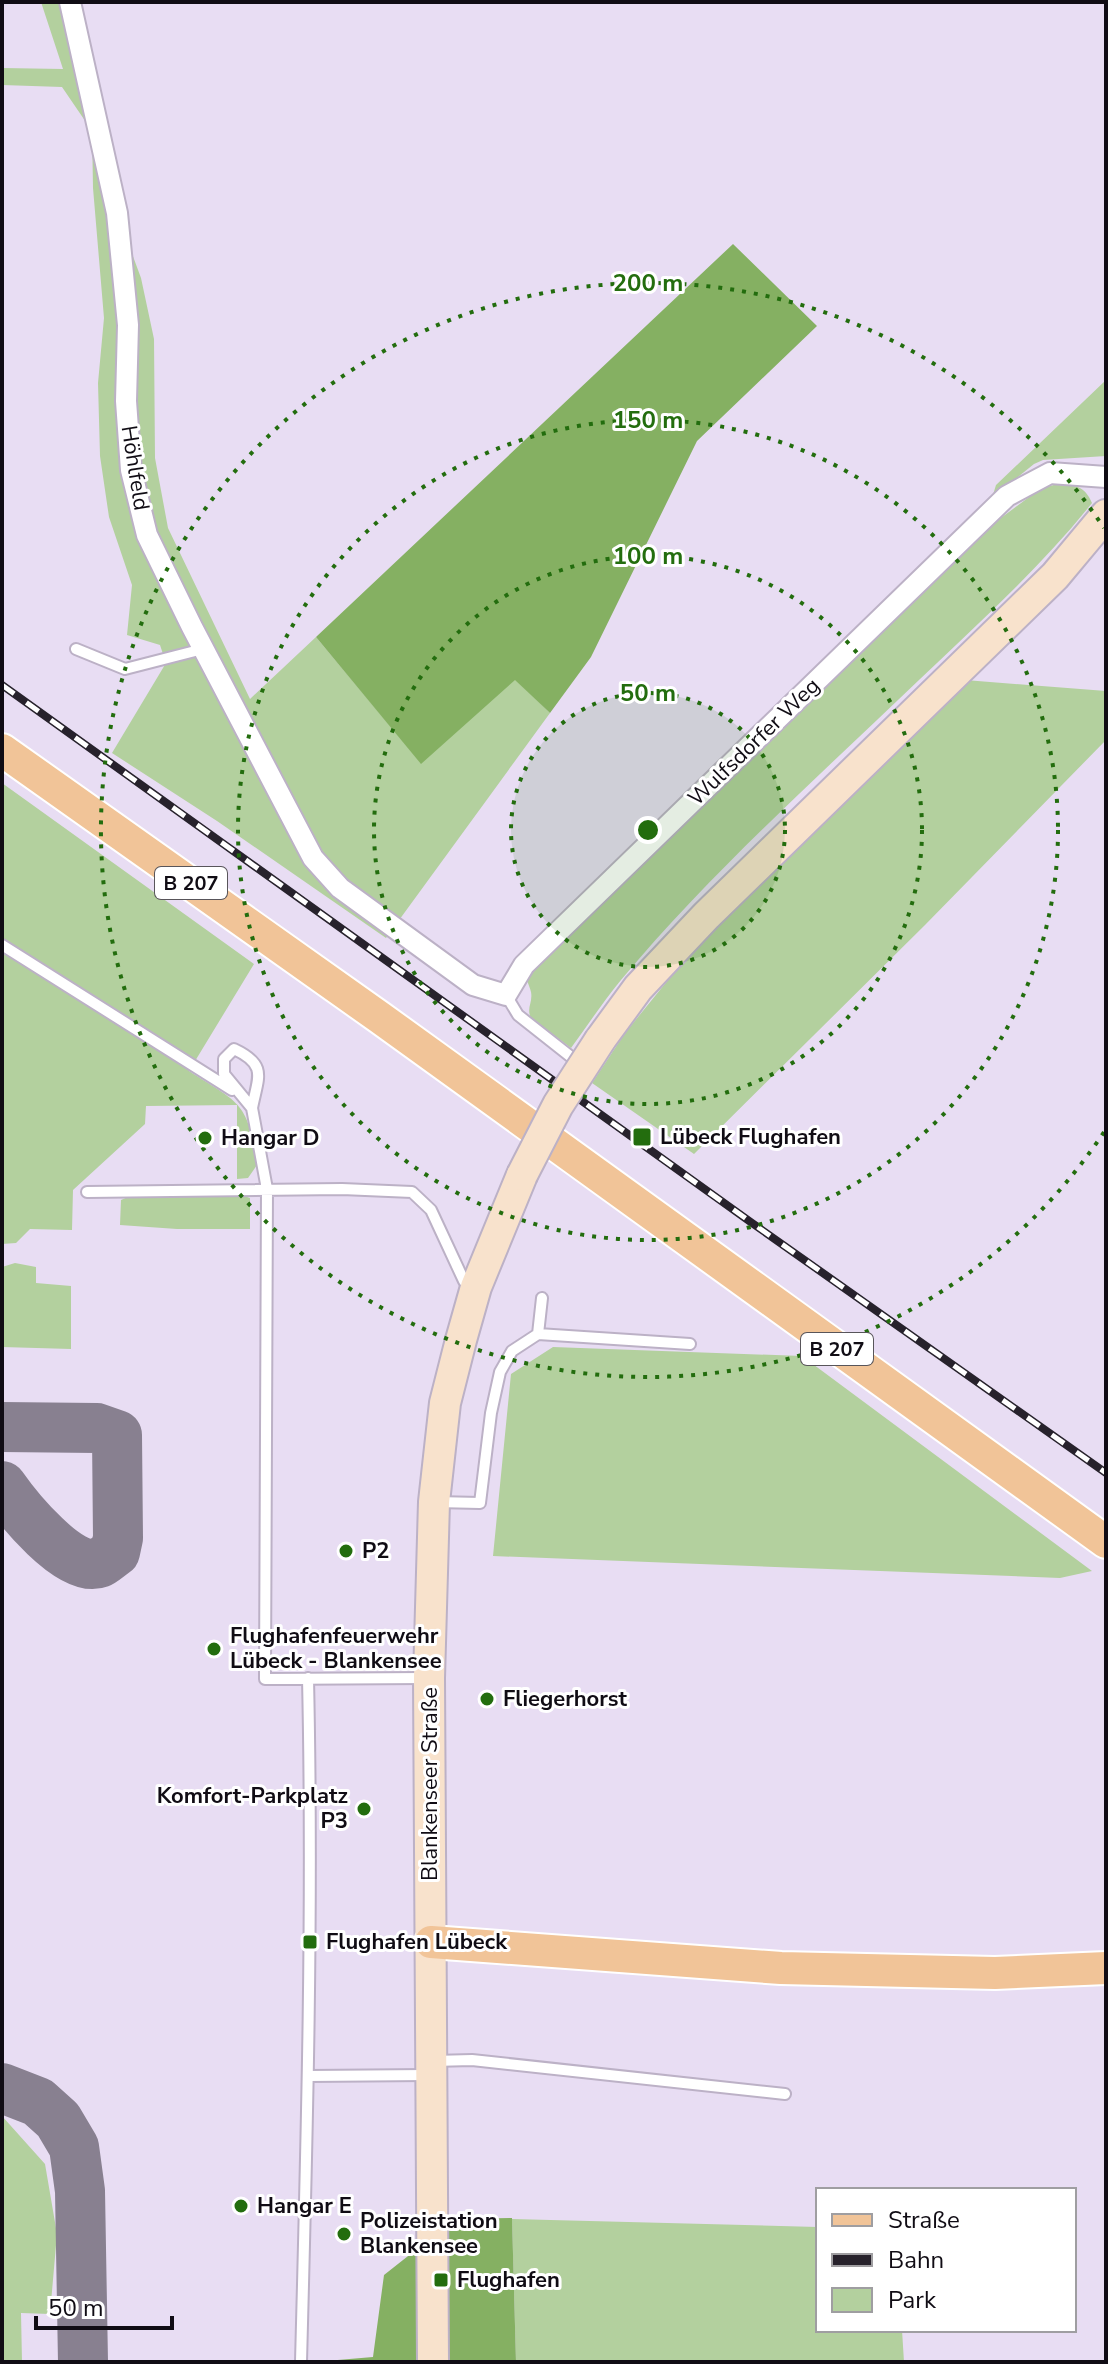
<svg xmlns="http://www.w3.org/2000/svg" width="1108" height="2364" font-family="'Nunito Sans',sans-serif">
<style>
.green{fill:#b3d09e}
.forest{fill:#85b062}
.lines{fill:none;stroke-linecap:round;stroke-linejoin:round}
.taxiway{stroke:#888090;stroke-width:50}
.lane-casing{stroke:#bcb1c6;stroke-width:14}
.street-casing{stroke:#bcb1c6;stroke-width:24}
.secondary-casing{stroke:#bcb1c6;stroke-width:34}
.primary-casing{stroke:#fff;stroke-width:36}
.lane{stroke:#fff;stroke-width:10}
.street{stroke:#fff;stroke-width:20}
.secondary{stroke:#f8e2cc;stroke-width:30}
.primary{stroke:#f1c498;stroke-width:32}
.rail-casing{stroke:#27222c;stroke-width:8}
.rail{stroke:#fff;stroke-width:5;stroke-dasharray:15;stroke-linecap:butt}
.secondary-bridge-casing{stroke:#bcb1c6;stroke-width:34;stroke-linecap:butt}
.secondary-bridge{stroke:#f8e2cc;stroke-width:30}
.ring{fill:none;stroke:#236d0e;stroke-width:4;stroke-dasharray:4 8}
.poi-dot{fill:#236d0e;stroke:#fff;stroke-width:3}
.labels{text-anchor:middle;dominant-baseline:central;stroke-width:6;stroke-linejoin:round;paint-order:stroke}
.shield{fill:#fff;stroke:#58555a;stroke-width:2}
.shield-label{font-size:20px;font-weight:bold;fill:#100c14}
.street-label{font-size:22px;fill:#100c14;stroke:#fff}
.poi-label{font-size:22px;font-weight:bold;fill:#100c14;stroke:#fff;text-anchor:start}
.centre{fill:#236d0e;stroke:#fff;stroke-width:4}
.ring-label{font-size:24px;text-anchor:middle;font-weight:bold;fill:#236d0e;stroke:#fff;stroke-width:6;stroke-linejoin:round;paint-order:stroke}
</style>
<rect width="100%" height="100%" fill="#e8ddf3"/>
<path class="green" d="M41 2H74L117 213 141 278 154 339 155 458 168 528 250 699 316 637 421 763 515 679 550 713 386 938 217 821 112 753 166 663 160 645 127 635 132 585 109 517 100 456 98 383 104 318 93 188 92 131 62 87 2 85V68L63 69Z
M1106 380V456L1043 460 1034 464 992 498 996 485Z
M1057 484C1074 484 1085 486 1092 503 1041 567 979 623 919 680 818 777 711 872 621 980 603 1002 587 1026 571 1048L531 1018C526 1008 533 1003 531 992 529 984 526 982 527 973L990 526 1040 489Z
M965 680 1106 691V740L925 925 694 1154 592 1083 625 1033 720 916Z
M2 783 254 964 189 1071C240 1104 248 1101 257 1165L248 1178 237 1179V1105L146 1106 145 1124 73 1190 72 1230 30 1229 16 1243 2 1244Z
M130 1196 247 1197 250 1198V1229H177L120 1225 121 1200Z
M15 1263 36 1267V1283L71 1286V1349L2 1347V1267Z
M553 1347 802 1356 1092 1571 1060 1578 493 1556 511 1374Z
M2 2116 45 2164 57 2234 50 2314 21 2313 22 2362H2Z
M512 2219 818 2227V2330H902L904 2362H516Z"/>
<path class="forest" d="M733 244 817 326 697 441 591 657 550 713 515 680 421 764 316 637Z
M512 2218 516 2362H314L373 2357 384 2275 455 2219Z"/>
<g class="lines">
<path class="taxiway" d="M2 1427 97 1428 117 1435 118 1538 115 1552C110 1555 104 1561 99 1563 70 1574 16 1506 2 1486
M2 2088 38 2102 58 2120 74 2147 80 2191 83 2362"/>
<defs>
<path id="lane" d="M76 649 125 669 203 649
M2 945 232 1090
M506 995 518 1015 580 1064
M252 1108C258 1077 268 1065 234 1049L224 1059V1074L252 1108 267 1189 265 1679 425 1678
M87 1192 342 1189 412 1192 431 1210 464 1281 474 1286
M538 1334 542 1298
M436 1502 480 1503 491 1413 500 1372 512 1351 538 1334 690 1344
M433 2061 472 2060 785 2094
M309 2076 427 2075
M301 2362C307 2134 313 1906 308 1678"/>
<path id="street" d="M70 2 117 213 128 325 126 401 131 470 147 535 192 627 313 858 340 888 473 985 506 995 524 965 1007 496 1050 473 1106 477"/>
<path id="secondary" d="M600 1040 638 988 706 916 1055 576 1106 515
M433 2362 429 1678 434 1502 445 1403 461 1340 476 1287 522 1175"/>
<path id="primary" d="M2 750 379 1017 1106 1542
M431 1942 781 1968 995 1973 1106 1968"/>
</defs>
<use href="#lane" class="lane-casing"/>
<use href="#street" class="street-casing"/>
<use href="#secondary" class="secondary-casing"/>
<use href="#primary" class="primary-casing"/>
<use href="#lane" class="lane"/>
<use href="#street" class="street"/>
<use href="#secondary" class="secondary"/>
<use href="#primary" class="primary"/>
<defs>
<path id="rail" d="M2 685 752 1223 1106 1473"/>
</defs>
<use href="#rail" class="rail-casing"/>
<use href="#rail" class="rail"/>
<defs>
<path id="secondary-bridge" d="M522 1175 558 1105 600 1040"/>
</defs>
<use href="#secondary-bridge" class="secondary-bridge-casing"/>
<use href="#secondary-bridge" class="secondary-bridge"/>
</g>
<circle cx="648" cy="830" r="137" fill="#236d0e" fill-opacity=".12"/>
<g class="ring">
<circle cx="648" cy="830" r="137"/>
<circle cx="648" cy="830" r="274"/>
<circle cx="648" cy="830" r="410"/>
<path d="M1104 1132A547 547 0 1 1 1104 528"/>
</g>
<g class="poi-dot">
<rect x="632" y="1127" width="20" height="20" rx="4"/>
<circle cx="205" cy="1138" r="8"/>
<circle cx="346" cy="1551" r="8"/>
<circle cx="214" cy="1649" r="8"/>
<circle cx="487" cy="1699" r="8"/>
<circle cx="364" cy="1809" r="8"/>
<rect x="302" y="1934" width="16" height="16" rx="4"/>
<circle cx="241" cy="2206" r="8"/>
<circle cx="344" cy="2234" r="8"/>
<rect x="433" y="2272" width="16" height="16" rx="4"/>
</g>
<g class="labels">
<g class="shield">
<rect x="155" y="867" width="72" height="32" rx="6"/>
<rect x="801" y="1333" width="72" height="32" rx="6"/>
</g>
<g class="shield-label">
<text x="191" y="883">B 207</text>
<text x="837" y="1349">B 207</text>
</g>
<g class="street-label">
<text transform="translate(135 468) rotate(81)">Höhlfeld</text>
<text transform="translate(754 742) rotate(-44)">Wulfsdorfer Weg</text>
<text transform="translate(430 1784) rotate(-90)">Blankenseer Straße</text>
</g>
<g class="poi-label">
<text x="660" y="1137">Lübeck Flughafen</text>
<text x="221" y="1138">Hangar D</text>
<text x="362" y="1551">P2</text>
<text x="230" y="1636">Flughafenfeuerwehr<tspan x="230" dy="25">Lübeck - Blankensee</tspan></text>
<text x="503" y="1699">Fliegerhorst</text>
<text x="348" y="1796" text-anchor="end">Komfort-Parkplatz<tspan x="348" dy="25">P3</tspan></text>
<text x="326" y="1942">Flughafen Lübeck</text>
<text x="257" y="2206">Hangar E</text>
<text x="360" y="2221">Polizeistation<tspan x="360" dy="25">Blankensee</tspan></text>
<text x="457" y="2280">Flughafen</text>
</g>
</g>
<circle cx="648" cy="830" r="12" class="centre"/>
<g class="ring-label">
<text x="648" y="291">200 m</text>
<text x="648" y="428">150 m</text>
<text x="648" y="564">100 m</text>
<text x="648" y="701">50 m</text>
</g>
<rect width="1108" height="2364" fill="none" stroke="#100c14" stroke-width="8"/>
<rect x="816" y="2188" width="260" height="144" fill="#ffffff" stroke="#9f9ea1" stroke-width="2"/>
<rect x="832" y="2214" width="40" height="12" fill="#f1c498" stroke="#9f9ea1" stroke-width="2"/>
<text x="888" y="2228" font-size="24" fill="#100c14">Straße</text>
<rect x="832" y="2254" width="40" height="12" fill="#27222c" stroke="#9f9ea1" stroke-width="2"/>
<text x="888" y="2268" font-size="24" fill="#100c14">Bahn</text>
<rect x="832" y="2288" width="40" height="24" fill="#b3d09e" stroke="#9f9ea1" stroke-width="2"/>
<text x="888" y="2308" font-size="24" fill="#100c14">Park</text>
<path d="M36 2316v12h136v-12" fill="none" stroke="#100c14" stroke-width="4"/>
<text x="48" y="2316" font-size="24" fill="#100c14" stroke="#ffffff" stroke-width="6" paint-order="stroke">50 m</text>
</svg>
